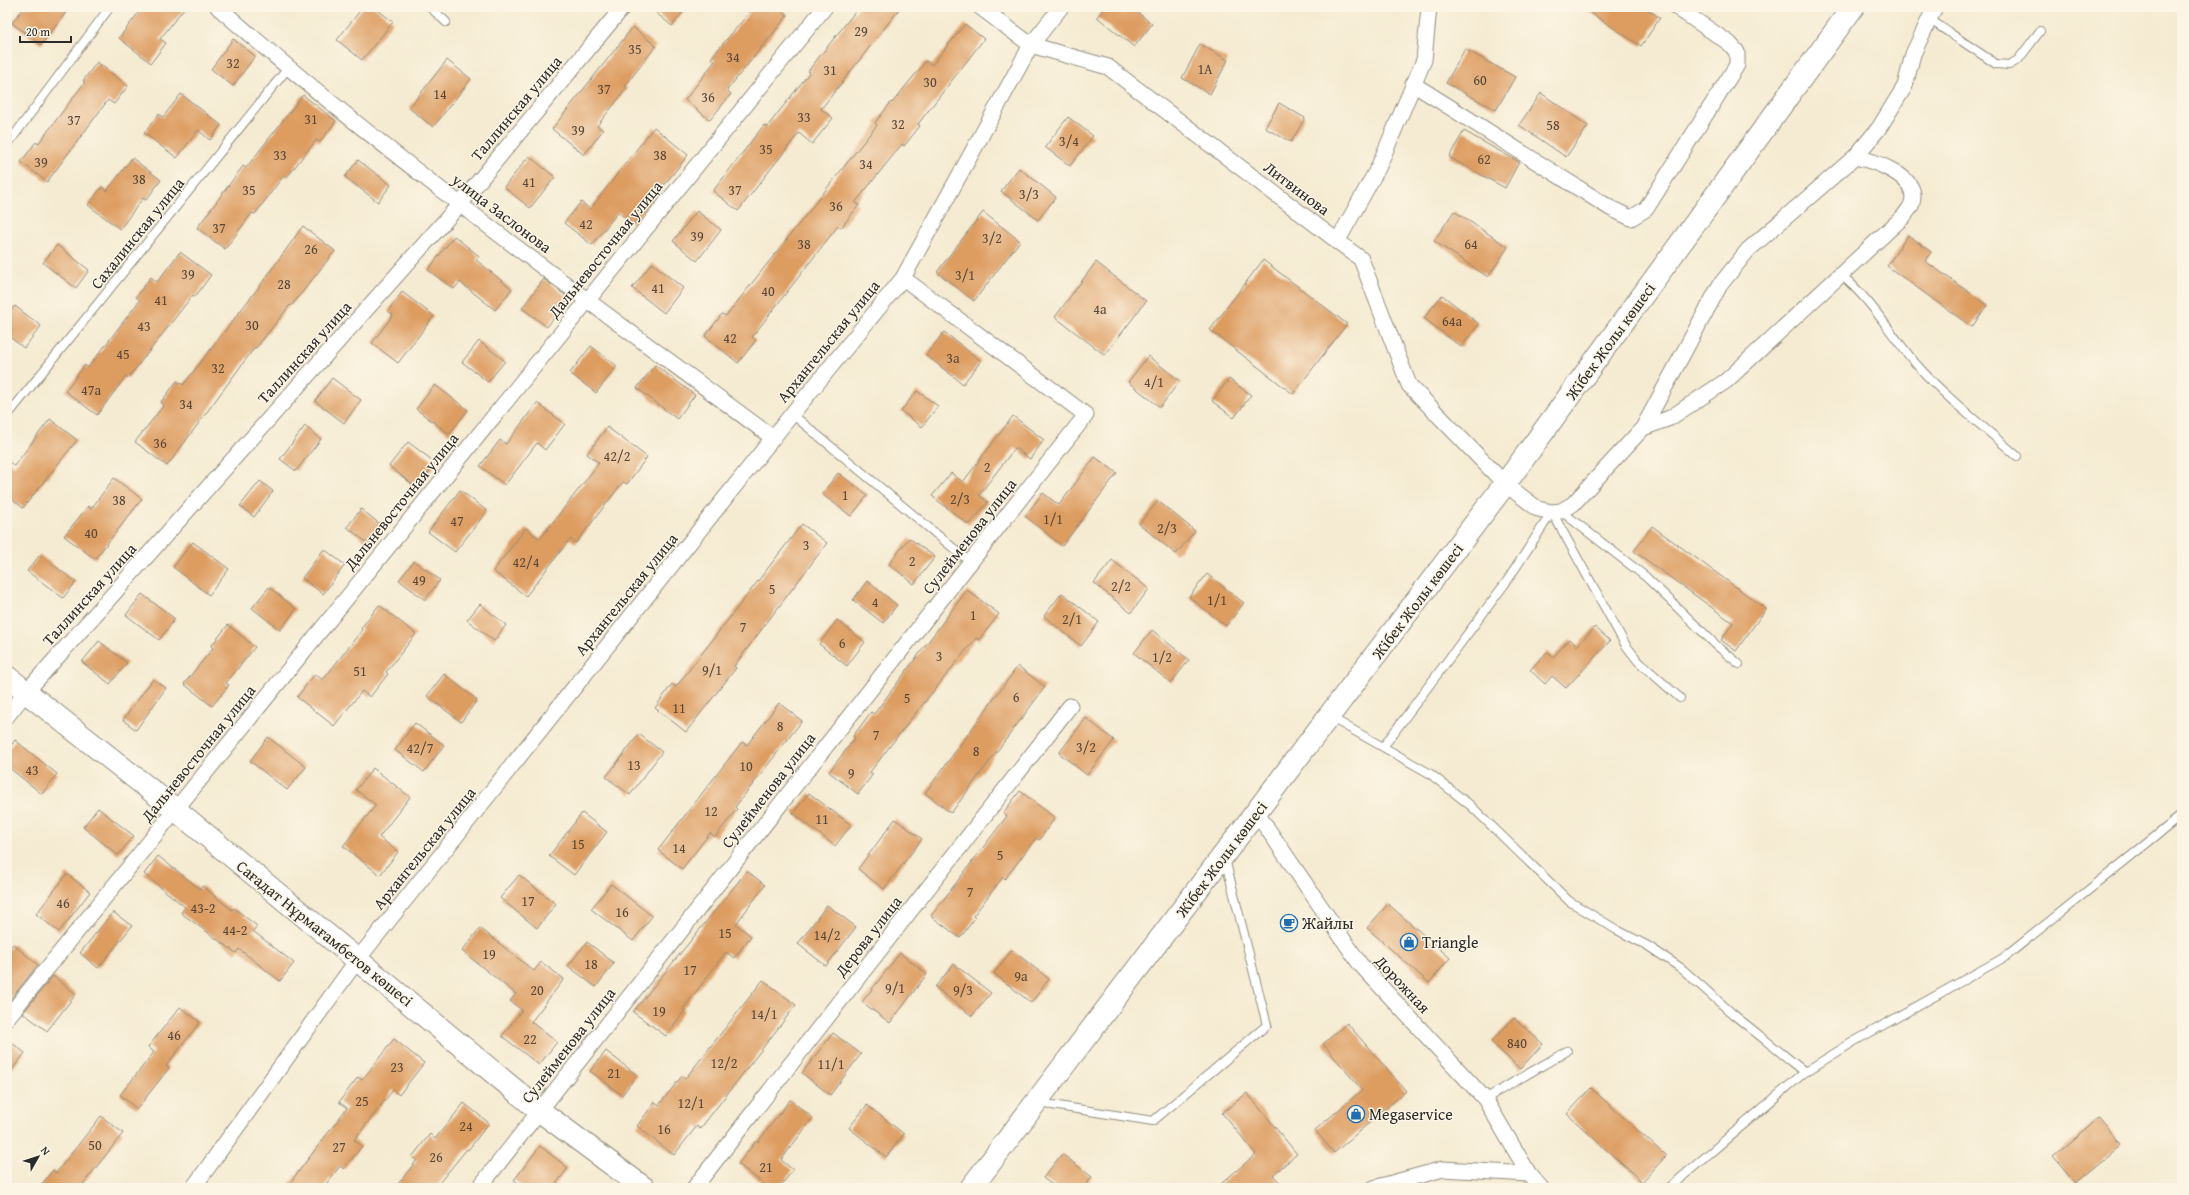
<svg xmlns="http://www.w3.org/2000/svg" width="2189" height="1195" font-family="'Gentium Book Plus',serif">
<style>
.building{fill:#dd9c61}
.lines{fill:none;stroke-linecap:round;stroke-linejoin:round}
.lane-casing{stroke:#908b7e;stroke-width:10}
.street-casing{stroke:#908b7e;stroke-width:17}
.secondary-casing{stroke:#908b7e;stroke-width:24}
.highway-casing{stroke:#908b7e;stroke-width:24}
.lane{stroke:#fff;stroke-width:8}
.street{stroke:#fff;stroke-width:15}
.secondary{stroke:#fff;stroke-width:22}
.highway{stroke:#fff;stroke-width:22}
.labels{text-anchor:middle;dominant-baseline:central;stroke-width:3;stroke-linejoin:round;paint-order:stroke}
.number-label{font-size:14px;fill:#584738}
.street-label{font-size:16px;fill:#2b2b2b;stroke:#fcf5e5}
.poi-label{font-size:16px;fill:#2b2b2b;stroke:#fcf5e5;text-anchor:start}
</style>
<rect width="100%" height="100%" fill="#fcf5e5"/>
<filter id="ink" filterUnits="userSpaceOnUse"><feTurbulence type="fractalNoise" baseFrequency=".025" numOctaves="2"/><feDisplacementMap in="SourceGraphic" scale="8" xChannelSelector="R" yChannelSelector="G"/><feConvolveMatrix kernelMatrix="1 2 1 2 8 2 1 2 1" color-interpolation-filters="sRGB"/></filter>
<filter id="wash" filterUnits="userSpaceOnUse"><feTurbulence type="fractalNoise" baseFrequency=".012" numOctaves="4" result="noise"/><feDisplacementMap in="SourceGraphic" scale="16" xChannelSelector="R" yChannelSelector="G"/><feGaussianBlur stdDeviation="0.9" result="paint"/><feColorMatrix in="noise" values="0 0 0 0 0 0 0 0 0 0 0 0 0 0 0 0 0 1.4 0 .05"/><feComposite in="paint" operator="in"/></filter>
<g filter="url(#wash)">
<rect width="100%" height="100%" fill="#f5ebd2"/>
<g id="blocks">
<path class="building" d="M24 7H70L41 45 12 23Z
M143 7H185L160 39 166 43 151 63 119 38Z
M363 7H374L393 22 362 60 337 40Z
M649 7H687L672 26Z
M754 7H778L788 15 727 90 731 94 710 120 685 100 715 61 711 58Z
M859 7H901L821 109 833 118 812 144 799 133 738 211 713 191 764 125 767 127 810 72 808 71Z
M1105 7H1131L1152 24 1134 47 1097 17Z
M1582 7H1644L1660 18 1641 46Z
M965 24 984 39 918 124 920 126 904 146 902 144 855 203 859 205 841 228 838 226 752 337 756 340 738 363 705 336 722 314 726 316 877 125 875 123 891 102 892 103 926 61 932 65Z
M633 27 656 46 625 86 627 88 597 126 603 130 584 155 552 129Z
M233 39 255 56 233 86 211 69Z
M1200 44 1228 60 1210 94 1182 78Z
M1465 49 1515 77 1496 110 1446 83Z
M447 60 471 79 433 127 409 108Z
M97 62 128 86 114 104 108 100 47 182 21 162 36 142 38 144 85 82 83 81Z
M1541 93 1588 126 1566 157 1519 125Z
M181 94 221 125 210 140 198 130 177 158 144 133 159 114 163 117Z
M303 95 336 121 320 142 316 140 287 177 284 175 255 214 252 213 225 249 197 228 243 166 246 168Z
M1279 103 1305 118 1291 142 1265 128Z
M1068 117 1093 136 1070 166 1045 147Z
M654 127 688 155 633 224 618 212 592 245 564 223 581 202 590 209Z
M1464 131 1519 162 1505 188 1449 157Z
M529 156 555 177 530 208 504 187Z
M132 158 161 180 146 200 143 198 120 229 88 205 102 187 107 191Z
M358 160 391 185 378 202 345 177Z
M1019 168 1056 197 1038 220 1001 191Z
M697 211 721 230 697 261 673 241Z
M1454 211 1508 247 1488 277 1434 241Z
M983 212 1020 241 974 301 937 272Z
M303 226 335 251 291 306 290 305 256 348 255 347 167 466 135 442 164 405 161 402 177 381 183 385 262 283Z
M1908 235 1931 252 1925 261 1987 305 1972 327 1887 266Z
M454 236 479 256 476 260 512 289 495 310 460 282 454 289 428 270Z
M57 245 89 270 76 288 43 263Z
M180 252 211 275 195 297 193 295 128 378 126 376 97 415 65 391 85 365 88 368 140 300 136 297 151 277 157 282Z
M1263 260 1347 324 1293 394 1210 330Z
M1096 262 1146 301 1105 355 1055 317Z
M652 263 683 288 664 313 632 288Z
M544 279 569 298 547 327 522 308Z
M402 292 434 316 398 363 372 343 393 315 388 311Z
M1442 295 1479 324 1461 347 1424 318Z
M15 306 41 326 24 348 7 335V315Z
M944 332 981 361 963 384 926 355Z
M479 341 505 361 488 382 462 362Z
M591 346 617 366 596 393 570 373Z
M1148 356 1180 381 1160 407 1128 382Z
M655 365 695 395 677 419 637 388Z
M332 378 361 400 344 423 315 401Z
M1229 379 1251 395 1234 418 1212 401Z
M435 385 468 410 449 434 416 409Z
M917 391 938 406 922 427 901 411Z
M537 403 565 424 545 450 537 443 505 485 480 466 500 440 506 444Z
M1013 416 1044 440 1030 459 1015 448 979 495 988 502 969 525 932 496 951 473 963 482Z
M50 419 77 440 23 508 7 495V460L14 466Z
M305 426 321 439 296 471 280 459Z
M607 427 647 457 627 484 623 482 576 543 570 539 526 596 493 571 526 528 540 539 599 463 587 454Z
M408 442 436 463 417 488 389 466Z
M1095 457 1117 473 1062 546 1025 516 1043 493 1059 505Z
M838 473 868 495 851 516 822 494Z
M114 478 142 499 95 559 64 536 88 506 91 509Z
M260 481 273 491 254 517 240 506Z
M460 490 487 511 455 552 428 532Z
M1158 501 1195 531 1176 554 1139 524Z
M361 509 385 528 371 546 347 527Z
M802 524 827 543 734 666 736 668 686 732 655 708 672 684 676 687Z
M1652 526 1766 609 1736 651 1721 640 1733 623 1634 551Z
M909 538 935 557 914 584 889 564Z
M193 542 229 569 209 595 173 567Z
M324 549 345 565 323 594 302 578Z
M40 555 76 582 63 598 27 571Z
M1112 560 1149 589 1131 613 1094 583Z
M414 561 440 580 425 600 399 580Z
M1207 574 1244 603 1226 626 1189 597Z
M867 581 897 605 883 623 853 600Z
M269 587 296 609 280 630 252 608Z
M967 590 999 614 979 640 976 638 911 719 870 772 873 774 858 794 829 772 855 738 853 736 871 712 874 714Z
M1062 593 1099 622 1081 646 1044 616Z
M142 594 175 619 159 640 126 615Z
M480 604 506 625 494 641 467 620Z
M379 605 416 634 386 672 388 674 370 697 362 691 334 726 297 697 315 674 323 680 362 630 361 628Z
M837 620 865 642 847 666 819 644Z
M228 625 255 647 226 683 229 685 212 706 184 684 213 648 211 646Z
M1595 627 1610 641 1566 688 1552 676 1545 684 1530 670 1547 652 1553 657 1570 639 1577 646Z
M1152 630 1189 660 1171 683 1134 653Z
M99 641 127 663 110 684 82 662Z
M1018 666 1045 687 951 813 925 793Z
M444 674 477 700 461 722 427 696Z
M153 679 166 688 136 730 123 720Z
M779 703 802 721 735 807 737 809 715 837 710 833 682 869 658 850 742 742 747 745Z
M1086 718 1114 740 1087 775 1059 753Z
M415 723 444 745 424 772 395 750Z
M639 734 662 752 630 795 606 777Z
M268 737 306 767 287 790 250 761Z
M15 740 57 774 42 794 7 766V751Z
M373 768 410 797 379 837 398 852 380 875 343 846 376 805 356 790Z
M1020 791 1055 818 1039 840 1036 838 1005 879 1003 877 973 916 975 918 960 938 931 916 1007 816 1003 813Z
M809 793 851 825 835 846 793 813Z
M98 808 134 836 118 855 83 827Z
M582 813 607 832 574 875 549 856Z
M895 819 922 839 884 889 858 869Z
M158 856 200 889 202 886 232 910 234 908 257 926 253 931 294 963 280 981 239 949 236 953 181 913 185 907 144 874Z
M747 871 765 885 736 924 751 936 734 958 726 952 683 1009 685 1010 666 1036 633 1012Z
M67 874 90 892 59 932 36 914Z
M519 875 556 904 537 928 500 898Z
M611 884 652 916 633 941 591 909Z
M1388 904 1450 958 1429 983 1367 928Z
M827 905 856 927 826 966 798 944Z
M113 912 132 926 98 968 80 953Z
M480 928 534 971 541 962 564 979 531 1022 557 1042 539 1065 502 1036 522 1010 510 1001 516 994 462 951Z
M587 942 614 963 596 987 568 966Z
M13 944 38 965 9 1001 7 1000V951Z
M1012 950 1049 979 1031 1003 994 973Z
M900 953 927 974 890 1023 862 1002Z
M954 964 991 993 972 1016 935 987Z
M53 976 76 994 47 1031 23 1013Z
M763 980 796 1005 700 1129 697 1126 674 1155 637 1126 655 1102 659 1105 682 1076 685 1079Z
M180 1007 200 1022 166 1066 169 1068 137 1109 120 1095 154 1052 148 1047Z
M1514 1018 1543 1044 1520 1069 1491 1042Z
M1347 1023 1406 1091 1334 1153 1315 1130 1362 1090 1323 1044Z
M833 1033 861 1054 830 1095 802 1073Z
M7 1039 25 1053 7 1076Z
M394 1039 424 1063 399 1095 393 1090 354 1140 362 1146 344 1169 340 1166 323 1188H286L347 1108 339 1102 358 1077 362 1080Z
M606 1051 637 1075 622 1095 590 1071Z
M1591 1088 1666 1156 1642 1182 1567 1114Z
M1247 1093 1297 1154 1273 1175 1285 1188H1216L1256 1154 1222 1113Z
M790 1100 813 1118 781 1160 793 1170 779 1188H769L738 1164 756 1141 758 1142Z
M464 1103 489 1123 468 1150 467 1149 435 1188H395L417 1160 412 1157 430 1134 435 1139Z
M867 1105 904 1134 886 1157 849 1128Z
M101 1116 123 1133 80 1188H39L53 1170 56 1173Z
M2099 1118 2121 1145 2075 1183 2053 1157Z
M540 1146 568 1168 553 1188H524L514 1180Z
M1062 1154 1092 1177 1083 1188H1056L1043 1178Z"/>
</g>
</g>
<g filter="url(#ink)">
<use href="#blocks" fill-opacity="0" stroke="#908b7e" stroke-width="1"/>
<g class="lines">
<defs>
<path id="lane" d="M430 7 446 22
M1929 19 1996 64 2009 65 2018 60 2040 31
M7 145 110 7
M1841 275C1871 299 1891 335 1916 364 1946 398 1983 426 2017 456
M792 414 970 562
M7 416 288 68
M1561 511 1646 577 1716 645 1739 664
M1330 717 1429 773 1470 805 1569 901 1617 930 1648 946 1681 968 1734 1015 1805 1072
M1383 747 1507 581 1552 512 1625 644 1638 661 1680 698
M1485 1099 1567 1051
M1039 1103 1153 1121 1267 1025 1225 859
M1669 1188 1805 1072 1853 1042 2005 957 2182 815"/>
<path id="street" d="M218 7C394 162 585 298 773 438
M980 7 1031 45 1108 67 1361 259 1409 385 1505 484 1538 509 1552 512 1561 511 1573 504 1643 428 1720 285 1748 250 1855 157 1879 128 1905 86 1913 54 1935 7
M1413 84 1610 208 1631 218 1646 209 1737 65V52L1729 43 1676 7
M1337 242 1378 168 1424 60 1429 7
M1643 428 1670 418 1726 381 1904 216C1906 212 1911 208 1912 203 1920 176 1874 161 1855 157
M7 716 27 691 460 204 623 7
M1256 812 1360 964 1485 1099 1529 1174 1541 1188
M7 1018 825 7
M193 1188 358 959 792 414 903 278 1031 45 1061 7
M479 1188 1086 415 903 278
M694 1188 1070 706
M1374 1188 1443 1169 1529 1174"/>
<path id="secondary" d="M7 677 176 810 540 1111 644 1188"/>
<path id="highway" d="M971 1188 1505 484 1853 7"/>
</defs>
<use href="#lane" class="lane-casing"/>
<use href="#street" class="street-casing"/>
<use href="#secondary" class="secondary-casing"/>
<use href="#highway" class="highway-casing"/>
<use href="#lane" class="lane"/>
<use href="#street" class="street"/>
<use href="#secondary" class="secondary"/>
<use href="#highway" class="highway"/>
</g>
</g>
<defs>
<symbol id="cafe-ring" viewBox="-11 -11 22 22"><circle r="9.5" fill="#fcf5e5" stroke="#1f6fb2" stroke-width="1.5"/><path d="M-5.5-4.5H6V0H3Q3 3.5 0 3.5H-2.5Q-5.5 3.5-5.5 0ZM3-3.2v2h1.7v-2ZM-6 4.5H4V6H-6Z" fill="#1f6fb2"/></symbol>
<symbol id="shop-ring" viewBox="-11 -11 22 22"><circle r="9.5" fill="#fcf5e5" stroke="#1f6fb2" stroke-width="1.5"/><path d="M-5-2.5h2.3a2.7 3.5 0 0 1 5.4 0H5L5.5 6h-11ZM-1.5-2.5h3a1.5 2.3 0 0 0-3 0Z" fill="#1f6fb2"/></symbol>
</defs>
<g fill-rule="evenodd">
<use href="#cafe-ring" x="1279" y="913" width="20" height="20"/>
<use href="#shop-ring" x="1399" y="932" width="20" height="20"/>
<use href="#shop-ring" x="1346" y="1104" width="20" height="20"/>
</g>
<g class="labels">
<g class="number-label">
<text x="861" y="31">29</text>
<text x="635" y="49">35</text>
<text x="733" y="57">34</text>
<text x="233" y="63">32</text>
<text x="1205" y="69">1А</text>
<text x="830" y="70">31</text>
<text x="1480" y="80">60</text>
<text x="930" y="82">30</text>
<text x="604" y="89">37</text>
<text x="440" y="94">14</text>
<text x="708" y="97">36</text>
<text x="804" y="117">33</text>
<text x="311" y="119">31</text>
<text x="74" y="120">37</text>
<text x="898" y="124">32</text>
<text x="1553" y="125">58</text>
<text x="578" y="130">39</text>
<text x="1069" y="141">3/4</text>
<text x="766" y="149">35</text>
<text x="280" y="155">33</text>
<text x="660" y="155">38</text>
<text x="1484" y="159">62</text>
<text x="41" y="162">39</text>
<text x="866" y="164">34</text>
<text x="139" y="179">38</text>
<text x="529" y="182">41</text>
<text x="249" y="190">35</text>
<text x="735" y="190">37</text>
<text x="1029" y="194">3/3</text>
<text x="836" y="206">36</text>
<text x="586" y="224">42</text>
<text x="219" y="228">37</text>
<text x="697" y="236">39</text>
<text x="992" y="238">3/2</text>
<text x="804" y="244">38</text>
<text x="1471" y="244">64</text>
<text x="311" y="249">26</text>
<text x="188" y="274">39</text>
<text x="965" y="275">3/1</text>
<text x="284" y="284">28</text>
<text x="658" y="288">41</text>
<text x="768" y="291">40</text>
<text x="161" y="300">41</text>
<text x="1100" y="309">4а</text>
<text x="1452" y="321">64а</text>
<text x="252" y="325">30</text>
<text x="144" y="326">43</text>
<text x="730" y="338">42</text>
<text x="123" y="354">45</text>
<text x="953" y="358">3а</text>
<text x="218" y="368">32</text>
<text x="1154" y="382">4/1</text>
<text x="91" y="390">47а</text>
<text x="186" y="404">34</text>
<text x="160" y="443">36</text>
<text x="617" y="456">42/2</text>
<text x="987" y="467">2</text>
<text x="845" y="495">1</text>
<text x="960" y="499">2/3</text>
<text x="119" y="500">38</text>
<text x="1053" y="519">1/1</text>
<text x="457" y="521">47</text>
<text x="1167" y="528">2/3</text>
<text x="91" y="533">40</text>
<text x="806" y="545">3</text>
<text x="912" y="561">2</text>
<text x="526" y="562">42/4</text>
<text x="419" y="580">49</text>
<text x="1121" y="586">2/2</text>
<text x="772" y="589">5</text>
<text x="1217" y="600">1/1</text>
<text x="875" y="602">4</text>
<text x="973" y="615">1</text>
<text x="1072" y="619">2/1</text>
<text x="743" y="627">7</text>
<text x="842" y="643">6</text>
<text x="939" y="656">3</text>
<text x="1162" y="657">1/2</text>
<text x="712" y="670">9/1</text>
<text x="360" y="671">51</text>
<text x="1016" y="697">6</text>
<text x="907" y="698">5</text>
<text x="679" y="708">11</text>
<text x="780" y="726">8</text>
<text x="876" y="735">7</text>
<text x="1086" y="747">3/2</text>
<text x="420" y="748">42/7</text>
<text x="976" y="751">8</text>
<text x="634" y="765">13</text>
<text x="746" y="766">10</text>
<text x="32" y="770">43</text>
<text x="851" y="773">9</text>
<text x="711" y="811">12</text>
<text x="822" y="819">11</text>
<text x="578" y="844">15</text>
<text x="679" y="848">14</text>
<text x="1000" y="855">5</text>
<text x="970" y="892">7</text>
<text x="528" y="901">17</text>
<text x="63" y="903">46</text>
<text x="203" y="908">43-2</text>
<text x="622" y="912">16</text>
<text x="235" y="930">44-2</text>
<text x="725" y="933">15</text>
<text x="827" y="935">14/2</text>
<text x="489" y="954">19</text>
<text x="591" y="964">18</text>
<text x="690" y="970">17</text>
<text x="1021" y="976">9а</text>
<text x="895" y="988">9/1</text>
<text x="537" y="990">20</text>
<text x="963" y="990">9/3</text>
<text x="659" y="1011">19</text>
<text x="764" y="1014">14/1</text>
<text x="174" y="1035">46</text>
<text x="530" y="1039">22</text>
<text x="1517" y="1043">840</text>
<text x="724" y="1063">12/2</text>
<text x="831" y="1064">11/1</text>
<text x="397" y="1067">23</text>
<text x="614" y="1073">21</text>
<text x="362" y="1101">25</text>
<text x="691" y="1103">12/1</text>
<text x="466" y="1126">24</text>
<text x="664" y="1129">16</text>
<text x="95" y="1145">50</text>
<text x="339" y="1147">27</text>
<text x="436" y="1157">26</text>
<text x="766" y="1167">21</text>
</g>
<g class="street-label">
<text transform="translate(516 108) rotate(-50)">Таллинская улица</text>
<text transform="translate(1297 188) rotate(37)">Литвинова</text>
<text transform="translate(502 213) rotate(37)">улица Заслонова</text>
<text transform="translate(137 233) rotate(-51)">Сахалинская улица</text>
<text transform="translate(605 249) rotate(-51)">Дальневосточная улица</text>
<text transform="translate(828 341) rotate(-51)">Архангельская улица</text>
<text transform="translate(1610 341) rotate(-54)">Жібек Жолы көшесі</text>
<text transform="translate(304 352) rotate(-48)">Таллинская улица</text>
<text transform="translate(401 501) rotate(-51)">Дальневосточная улица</text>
<text transform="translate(969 536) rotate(-52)">Сулейменова улица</text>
<text transform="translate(89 594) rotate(-48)">Таллинская улица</text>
<text transform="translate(626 594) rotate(-51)">Архангельская улица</text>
<text transform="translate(1417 601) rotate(-53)">Жібек Жолы көшесі</text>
<text transform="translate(198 753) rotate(-51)">Дальневосточная улица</text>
<text transform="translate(768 790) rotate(-52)">Сулейменова улица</text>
<text transform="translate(424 848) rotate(-51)">Архангельская улица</text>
<text transform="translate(1221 859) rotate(-53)">Жібек Жолы көшесі</text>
<text transform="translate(325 933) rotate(39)">Сағадат Нұрмағамбетов көшесі</text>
<text transform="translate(868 936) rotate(-52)">Дерова улица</text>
<text transform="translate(1403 984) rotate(47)">Дорожная</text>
<text transform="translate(568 1045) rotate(-52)">Сулейменова улица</text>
</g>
<g class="poi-label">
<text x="1302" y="923">Жайлы</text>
<text x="1422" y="942">Triangle</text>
<text x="1369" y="1114">Megaservice</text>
</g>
</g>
<rect width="2189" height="1195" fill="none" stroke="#fcf5e5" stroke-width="24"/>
<g transform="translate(38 1157) rotate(51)" stroke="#fcf5e5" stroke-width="3" paint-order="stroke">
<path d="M0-3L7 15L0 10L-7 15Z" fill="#2b2b2b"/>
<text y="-6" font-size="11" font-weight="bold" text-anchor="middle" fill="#2b2b2b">N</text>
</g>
<path d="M20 36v6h51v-6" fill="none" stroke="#2b2b2b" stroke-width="2"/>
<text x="26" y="36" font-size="12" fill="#2b2b2b" stroke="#fcf5e5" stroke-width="3" paint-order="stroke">20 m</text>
</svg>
